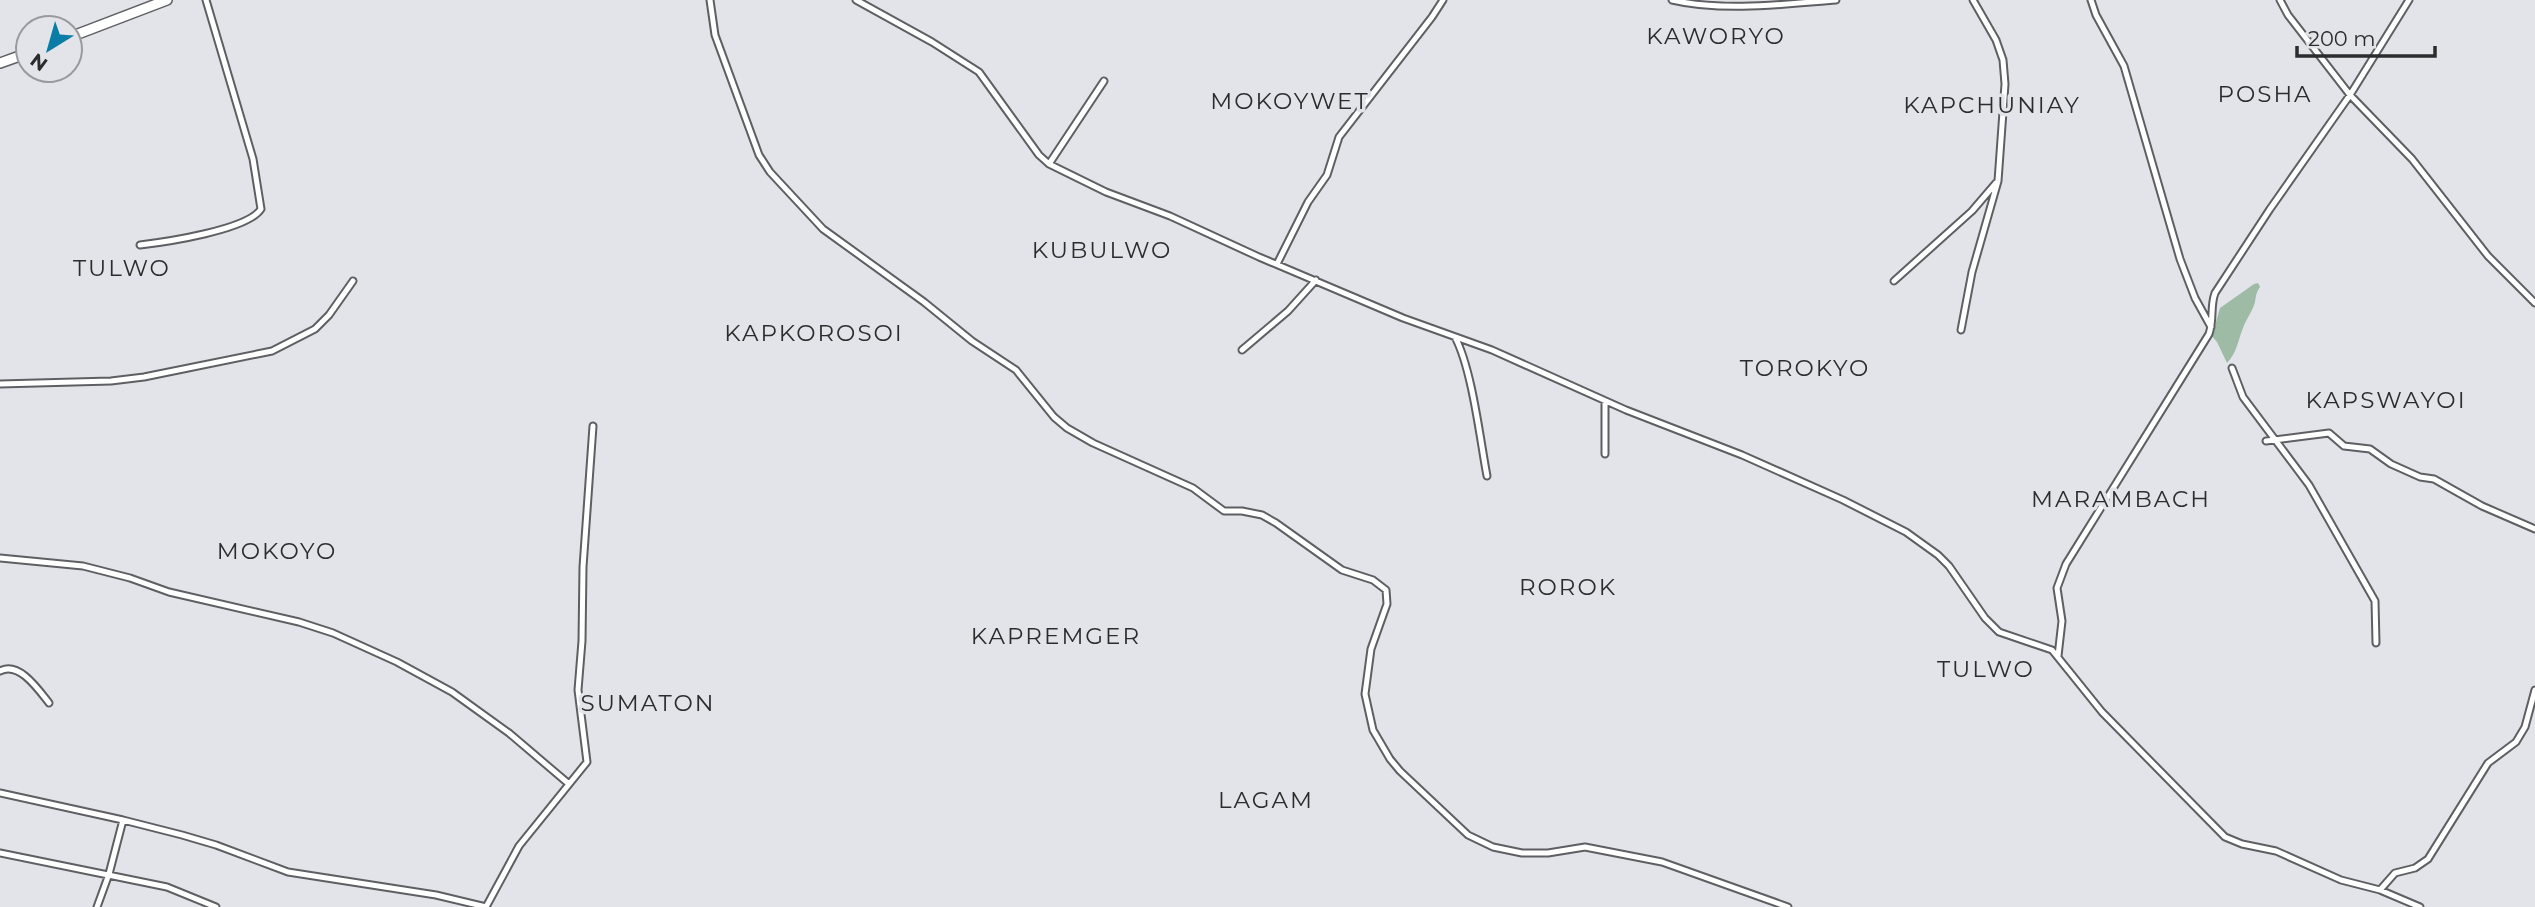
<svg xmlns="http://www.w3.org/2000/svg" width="2535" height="907" font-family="Montserrat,sans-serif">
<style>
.green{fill:#9ebca5}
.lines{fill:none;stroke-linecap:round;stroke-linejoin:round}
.street-casing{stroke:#5e5f63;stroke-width:9}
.primary-casing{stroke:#5e5f63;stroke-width:12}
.street{stroke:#fff;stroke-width:5}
.primary{stroke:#fff;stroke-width:9}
.labels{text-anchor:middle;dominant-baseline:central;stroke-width:7;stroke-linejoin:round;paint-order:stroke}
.quarter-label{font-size:23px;letter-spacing:2px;fill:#2c2c2e;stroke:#e3e4e9}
</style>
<rect width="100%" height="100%" fill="#e3e4e9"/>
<path class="green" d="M2258 283 2260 287C2256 293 2256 296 2255 302 2253 311 2246 319 2243 328 2238 340 2237 353 2227 363L2217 342 2212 336 2220 308 2254 284Z"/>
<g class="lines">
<defs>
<path id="street" d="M710 0 715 35 759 155 770 172 823 229 924 302 972 341 1016 370 1054 417 1067 428 1093 443 1193 488 1224 511H1242L1262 515 1276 523 1342 570 1373 580 1386 590 1387 604 1371 649 1365 694 1373 730 1390 759 1400 771 1468 835 1493 847 1522 853H1548L1585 847 1662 862 1788 907
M856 0 932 42 979 72 1039 155 1049 164 1106 192 1170 216 1259 257 1403 318 1492 350 1626 410 1742 455 1843 500 1906 532 1938 555 1949 566 1985 618 1999 632 2052 650 2102 712 2225 837 2242 844 2276 851 2341 880 2380 890 2420 907
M1672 0C1723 12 1785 4 1836 0
M2091 0 2096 15 2124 66 2180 259 2195 298 2211 327
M2280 0 2288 15 2350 95 2412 159 2488 256 2535 303
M1049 164 1104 81
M140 245C165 242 248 230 261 209L253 159 206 0
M1277 264 1308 202 1327 175 1339 137 1432 17 1443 0
M1894 281 1972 211 1996 183
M1961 330 1972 272 1998 181 2005 84 2003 60 1996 40 1973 0
M1455 337C1472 369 1480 439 1487 476
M1242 350 1288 311 1316 280
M2232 368 2243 397 2309 485 2375 601 2376 643
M0 384 111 381 144 377 272 351 315 329 329 315 353 281
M2266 441 2329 433 2344 446 2370 449 2391 464 2420 477 2434 479 2482 506 2535 529
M1605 454V401
M0 558 83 566 130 578 169 592 299 622 333 633 397 662 452 692 509 733 569 784
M2058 656 2062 621 2057 588 2066 564 2209 334C2214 320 2210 306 2215 293L2270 209 2350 95 2409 0
M0 671C19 661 38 689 49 703
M0 793 123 820 182 835 216 845 288 872 436 895 486 907
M0 853 167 887 216 907
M2380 890 2395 873 2415 868 2428 859 2488 763 2516 742 2525 727 2535 690
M97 907 109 874 123 820
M486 907 519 846 587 762 578 690 582 641 583 567 593 426"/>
<path id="primary" d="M70 37 167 0
M0 63 28 53"/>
</defs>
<use href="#street" class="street-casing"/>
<use href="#primary" class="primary-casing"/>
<use href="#street" class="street"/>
<use href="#primary" class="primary"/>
</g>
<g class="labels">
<g class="quarter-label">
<text x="1716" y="36">KAWORYO</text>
<text x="2265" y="94">POSHA</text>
<text x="1290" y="101">MOKOYWET</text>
<text x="1992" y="105">KAPCHUNIAY</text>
<text x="1102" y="250">KUBULWO</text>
<text x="122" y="268">TULWO</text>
<text x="814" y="333">KAPKOROSOI</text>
<text x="1805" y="368">TOROKYO</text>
<text x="2386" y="400">KAPSWAYOI</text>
<text x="2121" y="499">MARAMBACH</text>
<text x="277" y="551">MOKOYO</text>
<text x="1568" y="587">ROROK</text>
<text x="1056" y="636">KAPREMGER</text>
<text x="1986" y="669">TULWO</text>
<text x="648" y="703">SUMATON</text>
<text x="1266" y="800">LAGAM</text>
</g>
</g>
<g transform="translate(49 49) rotate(217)"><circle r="33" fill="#e3e4e9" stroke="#9a9a9e" stroke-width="2"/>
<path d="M0-5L12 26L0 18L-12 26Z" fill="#097da5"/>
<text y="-10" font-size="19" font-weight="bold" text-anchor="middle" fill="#2c2c2e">N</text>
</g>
<path d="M2297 46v10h138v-10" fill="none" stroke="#2c2c2e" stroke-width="3.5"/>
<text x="2308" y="46" font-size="21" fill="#2c2c2e" stroke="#e3e4e9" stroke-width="5" paint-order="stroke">200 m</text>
</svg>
